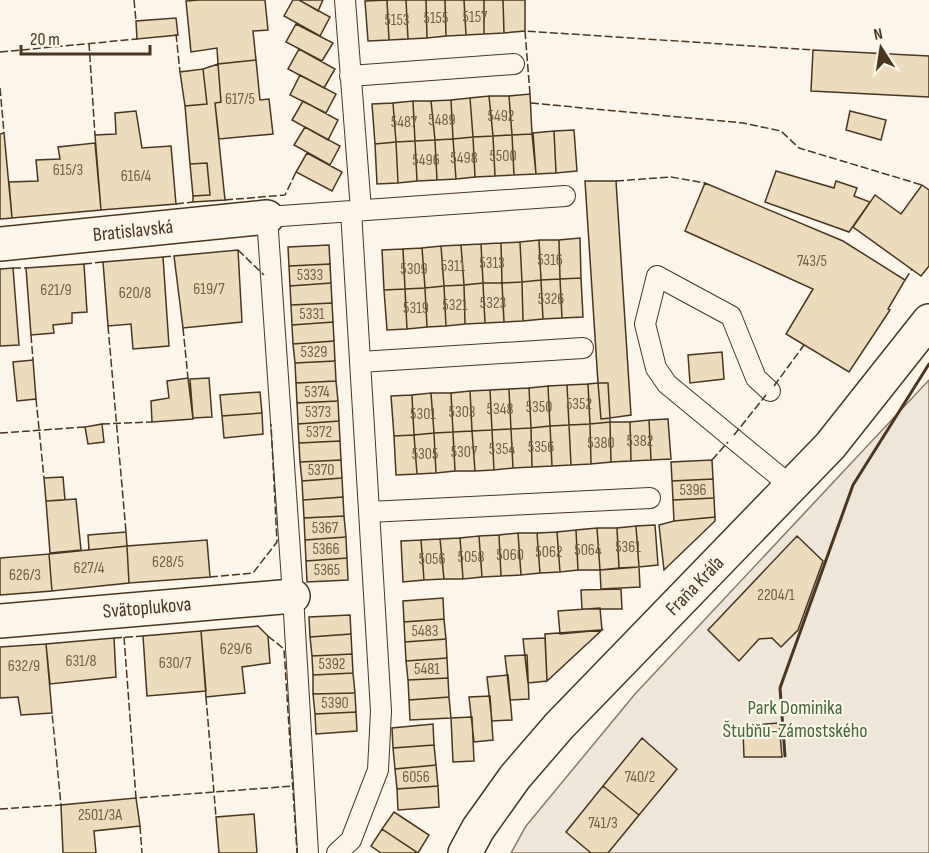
<svg xmlns="http://www.w3.org/2000/svg" width="929" height="853" font-family="'Sofia Sans Condensed',sans-serif">
<style>
.green{fill:#ede6d9;stroke:#887966;stroke-width:1.5}
.building{fill:#ecdcbc;stroke:#4a3520;stroke-width:1.5}
.lines{fill:none;stroke-linecap:round;stroke-linejoin:round}
.lane-casing{stroke:#4a3520;stroke-width:22}
.street-casing{stroke:#4a3520;stroke-width:36}
.lane{stroke:#fbf6e9;stroke-width:20}
.street{stroke:#fbf6e9;stroke-width:33}
.fence{stroke:#4a3520;stroke-width:1.5;stroke-dasharray:8 3;stroke-linecap:butt}
.wall{stroke:#4a3520;stroke-width:3}
.labels{text-anchor:middle;dominant-baseline:central;stroke-width:4.5;stroke-linejoin:round;paint-order:stroke}
.number-label{font-size:16px;fill:#725f47}
.street-label{font-size:20px;fill:#4a3520;stroke:#fbf6e9}
.park-label{font-size:20px;fill:#436837;stroke:#fbf6e9}
</style>
<rect width="100%" height="100%" fill="#fbf6e9"/>
<path class="green" d="M929 380V853H511L526 826 635 694Z"/>
<path class="building" d="M199 0H265L268 30 253 31 256 60 218 64 217 48 191 52 186 1Z
M293 0H299L330 17 320 36 284 16Z
M299 0H323L318 11Z
M387 0 389 40 368 41 365 1Z
M387 0H406L408 39 389 40Z
M406 0H426L427 38 408 39Z
M426 0H445L446 36 427 38Z
M445 0H464L466 35 446 36Z
M464 0H484V34L466 35Z
M484 0H503L504 33 484 34Z
M503 0H525V31L504 33Z
M176 18 178 35 137 39 136 21Z
M296 24 333 43 322 61 286 42Z
M299 49 335 69 324 88 288 69Z
M813 50 929 56V97L811 91Z
M256 60 260 100 269 99 273 134 219 139 215 103 221 102 218 64Z
M218 64 221 102 215 103 225 200 193 202V196L210 195 207 163 190 164 185 106 207 104 203 69Z
M203 69 207 104 185 106 180 72Z
M300 75 336 94 326 113 290 95Z
M530 94 532 134 512 135 509 96Z
M489 96H509L512 135 493 136Z
M489 96 493 136 473 137 470 98Z
M470 98 473 137 453 139 451 100Z
M451 100 453 139 435 140 431 101Z
M303 101 338 120 328 140 292 120Z
M413 101 415 141 396 142 393 103Z
M413 101H431L435 140 415 141Z
M393 103 396 142 375 144 372 104Z
M136 111 142 148 171 146 176 204 101 210 95 135 116 134 115 113Z
M850 111 886 120 881 140 846 130Z
M305 127 340 146 330 165 294 145Z
M574 130 577 171 556 173 554 131Z
M554 131 556 173 536 174 533 133Z
M4 133 12 218 0 219V134Z
M532 134 536 174 514 175 512 135Z
M512 135 514 175 495 176 493 136Z
M493 136 495 176 475 177 473 137Z
M473 137 475 177 456 179 453 139Z
M453 139 456 179 437 180 435 140Z
M435 140 437 180 417 181 415 141Z
M415 141 417 181 398 183 396 142Z
M396 142 398 183 377 184 375 144Z
M95 143 101 210 12 218 9 182 38 181 36 160 60 159 58 147Z
M307 153 342 172 332 191 296 172Z
M207 163 210 195 193 196 190 164Z
M776 171 834 188 836 181 857 188 854 196 870 202 849 232 765 202Z
M585 181H616L631 415 610 418 608 383H598Z
M705 183 843 241 905 280 888 309 890 310 849 372 786 334 813 289 685 231Z
M922 185 929 190V266L921 276 853 227 875 195 901 214Z
M580 238 581 278 560 279 559 240Z
M539 240H559L560 279 541 280Z
M539 240 541 280 522 282 520 242Z
M520 242 522 282 502 283 501 243Z
M501 243 502 283H483L481 244Z
M481 244 483 283 464 285 461 245Z
M329 245 330 264 289 266 288 247Z
M461 245 464 285 444 286 441 246Z
M441 246 444 286 425 288 422 248Z
M422 248 425 288 405 289 403 249Z
M403 249 405 289 384 290 382 250Z
M238 250 242 322 183 328 174 256Z
M163 257 169 346 133 349 131 324 108 326 103 262Z
M84 264 87 312 72 313V323L53 325 54 333 31 335 26 268Z
M330 264 331 283 290 286 289 266Z
M13 268 19 345 0 346V269Z
M581 278 583 317 562 318 560 279Z
M560 279 562 318 543 319 541 280Z
M541 280 543 319 523 321 522 282Z
M522 282 523 321 504 322 502 283Z
M331 283 332 303 291 305 290 286Z
M483 283H502L504 322 485 323Z
M483 283 485 323 465 324 464 285Z
M464 285 465 324 446 326 444 286Z
M444 286 446 326 427 327 425 288Z
M425 288 427 327 407 329 405 289Z
M405 289 407 329 387 330 384 290Z
M332 303 333 322 292 325 291 305Z
M333 322 334 341 293 344 292 325Z
M334 341 335 361 295 363 293 344Z
M722 352 724 379 690 383 688 355Z
M33 360 36 399 17 401 13 362Z
M335 361 336 381 296 383 295 363Z
M188 378 193 419 152 422 151 401 169 398 167 381Z
M209 378 212 417 193 418 190 379Z
M336 381 338 401 297 403 296 383Z
M598 383H608L610 418 601 419Z
M598 383 601 419 610 418V422L590 424 588 384Z
M588 384 590 424 569 425 567 385Z
M567 385 569 425 550 426 548 386Z
M548 386 550 426 531 428 529 388Z
M529 388 531 428 511 429 509 389Z
M509 389 511 429 492 430 490 390Z
M490 390 492 430 472 431 470 391Z
M470 391 472 431 453 432 451 393Z
M260 392 262 413 222 416 220 395Z
M431 393 434 433 414 435 412 395Z
M431 393H451L453 432 434 433Z
M412 395 414 435 394 436 391 396Z
M338 401 339 421 298 424 297 403Z
M262 413 263 434 224 438 222 416Z
M668 419 671 459 651 460 649 420Z
M649 420 651 460 631 461 630 422Z
M339 421 340 441 299 443 298 424Z
M610 422 611 462 591 464 590 424Z
M610 422H630L631 461 611 462Z
M102 424 104 442 88 444 85 427Z
M590 424 591 464 571 465 569 425Z
M569 425 571 465 552 466 550 426Z
M550 426 552 466 532 467 531 428Z
M531 428 532 467 513 468 511 429Z
M511 429 513 468 494 470 492 430Z
M492 430 494 470 475 471 472 431Z
M472 431 475 471H455L453 432Z
M453 432 455 471 436 473 434 433Z
M434 433 436 473 417 474 414 435Z
M414 435 417 474 396 475 394 436Z
M340 441 341 460 300 462 299 443Z
M341 460 342 478 302 481 300 462Z
M712 460 713 479 672 481 671 462Z
M63 477 65 500 46 501 44 478Z
M342 478 343 497 303 500 302 481Z
M713 479 714 498 673 500 672 481Z
M343 497 344 516 304 518 303 500Z
M714 498 715 517 674 521 673 500Z
M76 499 81 550 50 553 46 501Z
M344 516 346 537 305 540 304 518Z
M715 517V521L664 570 659 525 674 521Z
M655 525 658 565 639 567 636 526Z
M636 526 639 567 619 568 617 528Z
M597 528 600 570H578L576 530Z
M597 528H617L619 568 600 570Z
M576 530 578 570 560 572 557 532Z
M126 532 127 546 89 550 88 535Z
M557 532 560 572 540 573 537 533Z
M518 533 521 575 501 576 499 535Z
M518 533H537L540 573 521 575Z
M499 535 501 576 482 577 479 536Z
M479 536 482 577 463 579 460 538Z
M797 536 823 561 798 630 781 647 772 638 759 639 739 661 708 630Z
M346 537 347 558 306 561 305 540Z
M460 538 463 579H444L440 539Z
M440 539 444 579 424 580 421 540Z
M207 540 210 577 129 583 127 546Z
M421 540 424 580 403 582 401 541Z
M127 546 129 583 52 591 49 554Z
M49 554 52 591 0 595V558Z
M347 558 348 580 307 582 306 561Z
M639 567 640 587 601 589 600 570Z
M621 589 622 609H582L581 590Z
M443 598 444 619 404 622 403 601Z
M600 608 602 630 560 634 558 611Z
M350 615 351 634 310 637 309 617Z
M444 619 446 639 405 642 404 622Z
M258 626 268 636 270 663 242 667 245 693 206 697 201 631Z
M602 630 547 681 545 634Z
M201 631 206 691 147 696 143 636Z
M351 634 352 654 312 656 310 637Z
M114 638 116 677 50 684 46 644Z
M545 638 547 681 528 683 523 639Z
M446 639 447 658 406 661 405 642Z
M46 644 52 713 21 715 18 697 0 698V647Z
M352 654 353 673 313 675 312 656Z
M527 655 529 699 510 700 505 656Z
M447 658 448 678 408 680 406 661Z
M353 673 355 693 313 694V675Z
M508 675 512 720 492 721 487 677Z
M448 678 449 697 409 700 408 680Z
M355 693 356 712 315 714 313 694Z
M490 696 493 740 474 742 469 697Z
M449 697 451 718 410 720 409 700Z
M356 712 357 731 316 734 315 714Z
M472 717 474 761 453 762 451 718Z
M779 723 782 757H744L743 731 753 730V725Z
M433 724 434 745 393 748 392 728Z
M642 738 677 769 639 815 603 786Z
M434 745 436 765 395 769 393 748Z
M436 765 438 786 397 789 395 769Z
M438 786 439 807 398 810 397 789Z
M603 786 639 815 608 853H591L566 832Z
M136 798 140 826 94 831 96 853H63L61 805Z
M394 812 429 835 418 853 382 829Z
M254 814 257 853H219L216 817Z
M382 829 418 853H381L371 846Z"/>
<g class="lines">
<defs>
<path id="lane" d="M345 0 361 210
M350 76 514 64
M360 362 583 348
M770 391 756 378 731 316 657 276 645 324 656 368 667 384 792 487
M369 512 650 498
M308 853 293 596 267 217 565 196
M337 853 351 840 378 770 381 711 351 211"/>
<path id="street" d="M0 244 267 217
M0 621 293 596
M465 853 478 829 515 777 559 726 830 446 929 321"/>
</defs>
<use href="#lane" class="lane-casing"/>
<use href="#street" class="street-casing"/>
<use href="#lane" class="lane"/>
<use href="#street" class="street"/>
<path class="fence" d="M134 0 136 21
M176 34 180 72
M89 43 95 135
M0 52 137 39
M0 88 4 133
M530 94 525 31 813 50
M531 103 743 123 781 131 799 148 922 185
M616 181 671 177 705 183
M225 200 285 195 296 172
M176 204 193 202
M238 250 264 275
M163 257 174 256
M84 264 103 262
M13 268H26
M905 280 912 269
M108 326 126 532
M183 328 188 378
M31 335 33 360
M774 386 804 345
M36 399 44 478
M102 424 152 422
M0 433 85 427
M734 435 766 395
M712 460 728 442
M210 577 253 573 277 542 271 424
M268 636 284 649 297 853
M124 637 136 798 293 786
M114 638 143 636
M206 697 216 817
M0 809 61 805 52 713
M140 826 142 853"/>
<path class="wall" d="M785 756 780 688 853 485 929 364"/>
</g>
<g class="labels">
<g class="number-label">
<text x="475" y="17">5157</text>
<text x="436" y="18">5155</text>
<text x="397" y="20">5153</text>
<text x="240" y="99">617/5</text>
<text x="501" y="116">5492</text>
<text x="442" y="120">5489</text>
<text x="404" y="122">5487</text>
<text x="503" y="156">5500</text>
<text x="464" y="158">5498</text>
<text x="426" y="160">5496</text>
<text x="68" y="170">615/3</text>
<text x="136" y="176">616/4</text>
<text x="550" y="260">5316</text>
<text x="812" y="261">743/5</text>
<text x="492" y="263">5313</text>
<text x="453" y="266">5311</text>
<text x="414" y="269">5309</text>
<text x="310" y="275">5333</text>
<text x="209" y="289">619/7</text>
<text x="56" y="290">621/9</text>
<text x="135" y="293">620/8</text>
<text x="551" y="299">5326</text>
<text x="493" y="303">5323</text>
<text x="455" y="305">5321</text>
<text x="416" y="308">5319</text>
<text x="312" y="314">5331</text>
<text x="314" y="352">5329</text>
<text x="317" y="392">5374</text>
<text x="579" y="404">5352</text>
<text x="539" y="407">5350</text>
<text x="500" y="409">5348</text>
<text x="318" y="412">5373</text>
<text x="462" y="412">5303</text>
<text x="423" y="414">5301</text>
<text x="319" y="432">5372</text>
<text x="640" y="441">5382</text>
<text x="601" y="443">5380</text>
<text x="541" y="447">5356</text>
<text x="502" y="449">5354</text>
<text x="464" y="452">5307</text>
<text x="425" y="454">5305</text>
<text x="321" y="470">5370</text>
<text x="693" y="490">5396</text>
<text x="325" y="528">5367</text>
<text x="628" y="547">5361</text>
<text x="326" y="549">5366</text>
<text x="588" y="550">5064</text>
<text x="549" y="552">5062</text>
<text x="510" y="555">5060</text>
<text x="471" y="557">5058</text>
<text x="432" y="559">5056</text>
<text x="168" y="562">628/5</text>
<text x="89" y="568">627/4</text>
<text x="327" y="570">5365</text>
<text x="25" y="575">626/3</text>
<text x="776" y="595">2204/1</text>
<text x="425" y="631">5483</text>
<text x="236" y="649">629/6</text>
<text x="81" y="661">631/8</text>
<text x="175" y="663">630/7</text>
<text x="332" y="664">5392</text>
<text x="24" y="666">632/9</text>
<text x="427" y="669">5481</text>
<text x="335" y="703">5390</text>
<text x="416" y="777">6056</text>
<text x="640" y="777">740/2</text>
<text x="100" y="815">2501/3A</text>
<text x="603" y="823">741/3</text>
</g>
<g class="street-label">
<text transform="translate(133 231) rotate(-6)">Bratislavská</text>
<text transform="translate(695 586) rotate(-46)">Fraňa Kráľa</text>
<text transform="translate(147 608) rotate(-5)">Svätoplukova</text>
</g>
<g class="park-label">
<text x="795" y="708">Park Dominika<tspan x="795" dy="23">Štubňu-Zámostského</tspan></text>
</g>
</g>
<g transform="translate(881 48) rotate(348)" stroke="#fbf6e9" stroke-width="4.5" paint-order="stroke">
<path d="M0-4.5L10 22L0 15L-10 22Z" fill="#4a3520"/>
<text y="-9" font-size="16" font-weight="bold" text-anchor="middle" fill="#4a3520">N</text>
</g>
<path d="M21 45v9h129v-9" fill="none" stroke="#4a3520" stroke-width="3"/>
<text x="30" y="45" font-size="18" fill="#4a3520" stroke="#fbf6e9" stroke-width="4.5" paint-order="stroke">20 m</text>
</svg>
